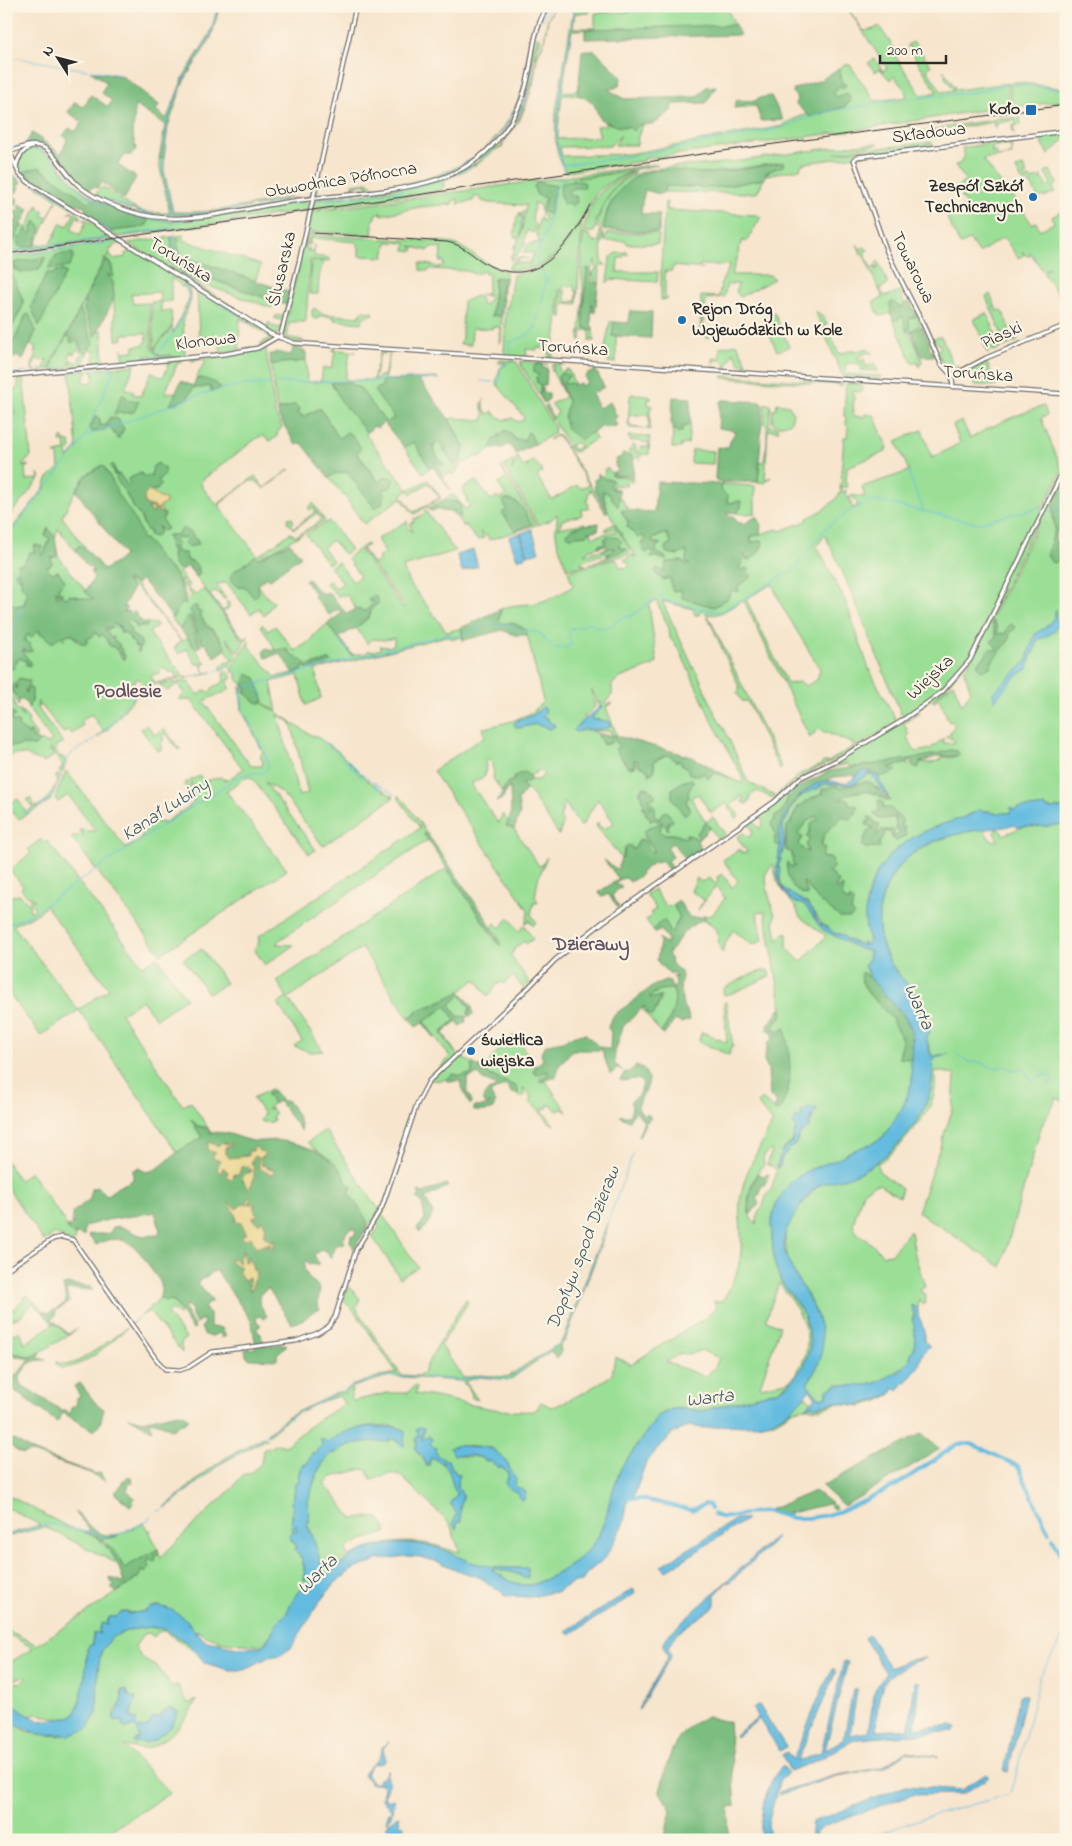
<svg xmlns="http://www.w3.org/2000/svg" width="1072" height="1846" font-family="'Indie Flower',sans-serif">
<style>
.green{fill:#9bdf97;stroke:#638561;fill-rule:evenodd}
.forest{fill:#7cbe80;stroke:#547456;fill-rule:evenodd}
.sand{fill:#eeda9e;stroke:#8c8264}
.water{fill:#63bce0;stroke:#477486}
.lines{fill:none;stroke-linecap:round;stroke-linejoin:round}
.stream{stroke:#63bce0;stroke-width:1}
.river{stroke:#63bce0;stroke-width:4}
.minor-casing{stroke:#726c64;stroke-width:5.5}
.minor{stroke:#fff;stroke-width:3}
.rail{stroke:#2b2b2b;stroke-width:1}
.poi-dot{fill:#1f6fb2;stroke:#fcf5e5;stroke-width:2}
.labels{text-anchor:middle;dominant-baseline:central;stroke-width:4.5;stroke-linejoin:round;paint-order:stroke}
.poi-label{font-size:18px;font-weight:bold;fill:#2b2b2b;stroke:#fcf5e5;text-anchor:end}
.street-label{font-size:18px;fill:#2b2b2b;stroke:#fcf5e5}
.water-label{font-size:19px;font-style:italic;fill:#3c5661;stroke:#fcf5e5}
.quarter-label{font-size:20px;font-weight:bold;fill:#644f61;stroke:#fcf5e5}
</style>
<rect width="100%" height="100%" fill="#fcf5e5"/>
<filter id="ink" filterUnits="userSpaceOnUse"><feTurbulence type="fractalNoise" baseFrequency=".02" numOctaves="2"/><feDisplacementMap in="SourceGraphic" scale="10" xChannelSelector="R" yChannelSelector="G"/><feConvolveMatrix kernelMatrix="1 2 1 2 8 2 1 2 1" color-interpolation-filters="sRGB"/></filter>
<filter id="wash" filterUnits="userSpaceOnUse"><feTurbulence type="fractalNoise" baseFrequency=".0096" numOctaves="4" result="noise"/><feDisplacementMap in="SourceGraphic" scale="20" xChannelSelector="R" yChannelSelector="G"/><feGaussianBlur stdDeviation="1.12" result="paint"/><feColorMatrix in="noise" values="0 0 0 0 0 0 0 0 0 0 0 0 0 0 0 0 0 1.4 0 .05"/><feComposite in="paint" operator="in"/></filter>
<g filter="url(#wash)">
<rect width="100%" height="100%" fill="#f7e5cd"/>
<path class="green" d="M544 6H545L534 31 531 32 533 37C530 51 529 65 526 79 517 119 492 151 456 170 444 176 426 184 414 181L412 184 370 190 368 189V184L355 185V189L364 188 363 191 323 196 317 195 319 175 324 179V183H319L317 192 319 194 352 191 353 184 368 182 374 188C443 180 501 161 523 86 528 69 526 51 531 34 533 25 539 15 544 6Z
M555 6 548 18 544 41 537 57 533 85 527 102 520 119 503 143 502 148 495 150 477 164 443 181 444 186 440 191 311 210 315 201 317 199 360 195 361 196V195L446 178 474 163 479 162V159C502 140 520 116 527 87 531 70 532 54 537 37H539L541 40 534 58 530 85 522 108 511 128 495 148H501L502 143 516 124 526 103 533 80 537 56 544 41 548 19Z
M574 6H594L589 13H575L573 28H595V13L727 8 735 25 572 30 562 92 577 91 578 89 579 93 578 95H562L558 128V139L600 137 597 126 606 125 604 122C618 126 627 130 642 124L637 140V145H615L621 135 610 146 560 147 562 156 629 154 783 126 785 123 807 114 810 117 844 107 849 103V95L844 94 837 97 833 92 839 86 844 88 839 68 845 64 850 65 875 101 907 97 905 90 894 76 890 80 880 69 875 72 868 63 875 59 883 71 887 68 846 6 864 31 874 29 879 26 898 54 896 57 921 95 937 92 907 45 914 42 931 66 927 70 942 92 954 90 944 76 946 74 943 70 957 90 1008 83 1010 102 1012 101 1010 83 1016 82 1066 89V101L976 111 857 130 644 159V161L566 172C554 156 555 130 556 112Z
M1003 117 1004 119 1020 117 1021 125 1014 127 1013 131 1015 132 1013 133 1012 126 1016 125 1015 120 998 123 995 129 993 124 995 122 918 134 951 126 993 120Z
M1066 133V138L1048 155 1040 139 1045 136Z
M1011 140 1012 155 983 159 1010 196 1022 188 1023 190 1013 197 1032 224 1036 222 1040 230 1054 223 1052 217 1064 210 1062 206 1066 204V256L1064 258 1066 261 1063 263 1066 267V306L1044 274V272L1050 267 1043 271 1030 252V256H1027L1022 251 1024 255 1018 258 1004 237 979 253 970 240 960 244 947 218 966 205 958 192 951 194 948 192 966 181 955 165 959 164 965 156 962 148 1001 141 1002 145 992 147V152L995 151 998 157 1011 154V147L1005 145 1004 141Z
M932 142 933 145 806 163 802 164 800 169 767 175V172L783 166 784 162 710 173 656 170 645 173 638 176 613 199 607 210 603 230 597 222C603 206 612 185 629 177 655 164 694 167 722 163 774 157 825 147 877 143V145L835 153Z
M34 148C52 150 68 181 86 193 104 205 126 212 147 217L149 220 153 219 170 220V222L173 223 174 220 250 210 306 201 310 204 309 210 119 237 87 218 84 214 111 231 138 228 147 225 148 221 146 218 130 215 92 199 89 204 39 167 23 173 31 178 32 181 73 206 70 207 33 184 19 171 18 162 26 150Z
M164 158V171L173 212C208 214 254 206 289 197L291 199 309 197 314 188 312 195 310 197 291 200 288 197 284 201 256 206 253 204 249 207 218 212 213 210 212 213 192 215H173L172 213 170 215H160L159 213 155 216 137 212 134 208 131 210 97 196V192L103 187C116 194 127 207 141 211 150 214 160 213 170 213L159 163V159Z
M658 164 649 167 572 179 635 171C620 176 607 182 596 194 579 221 563 261 528 269 522 270 515 270 509 270V266L518 257 528 259 521 258 514 263H530L534 253H522L530 243 532 244 537 242 538 244H540L536 232 540 217 543 222 545 218 541 215 540 206 536 203 534 204 532 221 536 226 533 233 527 230 524 243 526 244 511 261V254H514V246L516 248 515 245 518 243V237H514L517 216H521L519 213 523 212 520 238 522 231 526 204 524 205 488 203 482 201 478 196 474 198 473 201 458 204V199L453 200V204L420 207 382 215 381 213 375 214V218L372 221 373 224 372 235 314 232V234L307 232 311 212ZM537 183 556 186 552 200V205L542 211 545 197 537 195 534 187Z
M1023 166 1027 174 1024 175 1026 179 1029 178 1033 180 1038 177 1040 179 1042 178 1041 175 1046 185 1045 186 1047 187 1051 184 1045 172 1050 170 1055 181H1057V184L1053 187 1055 192 1044 197 1042 196 1038 200 1035 191 1031 184 1029 185 1027 182H1023L1016 170 1017 168Z
M630 173H634C613 181 605 201 596 220V224L599 229 596 226 594 232H587L585 235H590L592 241 595 240V242L597 243 599 241 600 229 602 232V239L604 234V240L608 233H656L659 235 658 244H627L626 241H604L602 243 601 240 602 262 606 265 600 266 599 285 594 281 593 272 596 270 595 260 591 270 587 268 583 315 584 327 591 331 593 328 594 341H588H590V331L582 330 581 340H579C580 326 584 299 583 286 581 275 582 258 582 245 585 207 596 189 630 173Z
M764 179 757 193 664 192 666 186 715 188Z
M56 201 57 203H55L35 246 51 243 61 223 68 226 74 214 71 212 68 214 71 210 81 216 80 219 77 216 71 229 80 235 86 222 82 218 116 238 6 253V247H11L21 226 27 228 38 204 39 208 44 211 42 215 48 218ZM35 222H37L40 230 34 246 24 247 18 239 23 235 26 230 30 233 33 232 32 229Z
M665 202H667V210L757 215 761 217 746 242 743 240 738 249 740 251 731 275H770L774 279 740 297 736 291 738 284H727L724 297 706 299 704 316 702 317 704 323H702L704 330 709 336 708 338 703 335 702 328 701 334 696 331H700L701 316 696 315 700 314 701 296 719 297 721 283 730 265H699L700 268 704 269 673 266 672 271H665V296L668 299 661 300V264Z
M582 221 577 304 563 303 562 317H560L559 315 561 289 565 290V299L568 302 576 301 577 293 573 286 561 287 559 292 557 327 552 358H549V349L537 348V350L526 349 527 357 506 356 504 352 506 307H508L513 275C520 273 524 274 531 271 556 262 568 242 582 221Z
M183 235V240L261 265 255 281 182 256 176 244 180 241 177 236Z
M310 235 448 242C470 248 484 266 506 271L505 283 503 284 501 342 499 343 500 327H492V329L472 328 471 345 460 344 462 338 463 302 476 296 480 298 482 305H484L490 298 488 294 487 297 485 295 479 296 487 293 489 276 488 273 485 274V271L474 274 467 271 429 269 428 271 420 270V263L436 266 437 269H438L439 266 442 267 444 264 443 260 440 263 441 248 431 247 428 251 410 246 414 248 413 251 405 250 406 243 387 242 384 257 359 256V247L356 242 312 238 310 239 311 244H308L307 246ZM494 278H505C501 287 500 305 498 317L495 315 492 316Z
M307 236 305 248 310 249 307 251H313L314 245V256L329 258V261L310 260 306 320 305 322H290L287 337 304 341 297 343 284 339 283 336 305 238Z
M171 237 172 249 178 253 181 264V266L173 261 169 262 184 274 185 277 187 270 190 278 199 282 198 285 266 327 269 322 270 325 279 328 282 326 283 321 274 318 277 315 284 317 293 278 294 279 281 332 280 334H274L128 243Z
M119 240 127 246 123 244H115L112 249H109L110 254 105 258 62 345 54 356 50 369 39 370 44 369 47 359 45 361 36 359 32 370H37L33 372C30 365 34 360 37 354L34 353 36 347 30 345 36 331 26 315 13 343 6 340 24 303 11 275 6 276V273L11 272 8 268 6 269V257ZM45 259 39 270H15L13 263ZM56 271H63L31 307 47 273 55 274Z
M857 244 860 249 864 247 868 250 864 252 873 272 879 267 873 269 878 261 887 281V285L880 288 883 295H886L887 296 900 291 904 303 903 308 896 305 891 307V314L890 313 883 316 879 315 873 302 883 298 863 254H861Z
M129 246 272 335 273 338 263 345 260 344 271 337 240 318 239 349 251 347V349L245 348 221 353 219 336 199 338 197 291 189 286 191 300 183 320 185 356 189 357 174 358 172 355 160 356 155 351C157 340 169 336 172 326L154 349 151 302H160V292L131 294 133 304 149 303 152 347 157 355 160 357 170 356 173 358 147 361V359L152 358V355L147 357 146 355V361L124 363 122 348 124 352 134 351V346L144 345 145 343 147 342 146 333 123 334 122 340 119 339 118 341 116 340 113 285 107 273 113 276C113 269 112 262 105 260L110 255 113 259 126 257 125 254 128 252ZM171 278 181 285 182 288 183 286H185L189 297 188 301 173 333 171 311 161 312V302L171 301Z
M625 251 628 252V255H624L623 258H618L617 272H658L657 282 611 279 607 283 610 258 617 253H625Z
M313 261 325 262C318 270 319 283 318 294H310L311 263Z
M205 277 274 301 272 308 202 284Z
M990 294 997 311 1002 310 1014 339 1017 338 1018 341 1013 343 1011 341V344L1008 345 1007 343V346L1004 347 1002 345V348H1000L999 346V349L994 351 992 350 988 354 974 319 987 313 998 339 1003 337 986 297Z
M84 300V303H87L84 309 95 337 98 330H102L104 365 92 367V365L95 364 94 350H89L92 342 80 309Z
M314 308 322 314 359 317 362 311 373 312 374 314 363 317 362 323 334 320V317L318 316V319L313 318 312 316V310Z
M815 311 823 317 827 325 823 327 825 333H830L839 354 853 350 854 352 868 348 872 354 869 352 858 357 859 361 864 359 866 367 874 363 878 371 861 370V364L846 363V374L879 376 880 375 881 379 843 377Z
M774 312 789 347 777 351 762 317Z
M903 316 909 319 917 316 921 324 912 330 911 333 905 330C914 337 918 350 922 361L919 367 917 361 912 363 894 321Z
M610 322H614L612 336 616 337V363L608 362 609 353H604Z
M67 336 72 339 69 341 71 343 77 340 80 346 74 354 71 352 69 359 77 363 82 354 79 351 81 348 84 352 88 351 82 365H90V367L70 369 71 361 66 369 51 370 55 357Z
M941 336 954 367 958 365 960 369 968 366 956 372 958 370 953 372 943 364 937 351 941 348 937 341 934 344 931 337 933 339Z
M737 344 747 363 748 370 755 371H743L745 363 740 364 734 352 725 370 713 369V367L724 368 726 366 724 361 714 360 713 365V358H720V347Z
M263 348 266 349 275 414 282 427 277 433V437L270 441 263 436 257 438 201 481 202 487 217 505 255 476 264 488 290 469 264 489 256 481H249L220 504 221 509 257 555 261 554 290 533 296 536 322 520 317 513 294 529 287 522 288 518H292L294 522 291 525 294 528 316 511 313 508 310 510 308 508 313 503 325 521 258 559 255 556C251 558 249 562 245 564 237 570 231 570 231 581L238 587 257 588 258 585 268 598 274 602 264 616 259 608 251 614 227 583 216 584 226 599 221 598 220 592 219 595 215 591 210 595 222 610H225L227 608V601L231 606 223 612 244 639 249 636 245 641 240 636 187 565 198 576 200 573 196 571 197 567 193 562 188 561 185 553H179L175 548 177 543 176 544 174 541 178 537 182 539 185 537 186 542 184 543 188 547 198 545V541L186 531 177 535H169L170 547H173L171 549 176 551 172 555 174 565 182 570 179 572 189 585 188 588 185 587 184 582 180 579 187 600 189 601 192 595 189 593 188 589 196 595 204 589 244 643 238 652 226 638 237 655 228 667 221 670V666L232 659C227 652 224 645 220 638 213 628 206 627 200 615L201 612 197 611 196 606 190 609 203 644 200 646 191 618 180 629 170 617 172 618 182 602 185 605 179 581 173 571 159 559 147 541 141 538C139 521 126 511 118 496 113 486 110 474 102 465 98 469 93 471 88 474 76 485 70 503 62 517L86 549 82 547 76 549V551L58 528 55 538 48 528 45 536 50 538 44 554 42 556 41 554 43 548 34 546V553L30 552 23 565 18 564V568L15 572 17 575 19 572 21 578 19 579 22 580 21 584 27 592 24 604 15 606 9 603V607H6V536L43 490 47 479 59 468 58 455H55V453L66 451 65 442H60L61 438H63L64 441 70 442 71 448 67 453 68 458 77 448 70 373 65 372 88 370V373H85L84 382 90 383 94 380 93 371 90 370 135 365 125 388 133 391V394L141 396 152 371C156 375 158 378 164 376L169 363 165 362 183 360V361L178 362 165 393 176 392 171 405 187 399 194 387 201 388 210 386 211 391 221 388C213 383 206 378 196 379L201 368 206 361 204 359 191 361 192 359 239 354ZM96 415 100 419V425L101 426 105 425 110 417 118 419 124 429 118 439 109 425 105 430 94 432 90 428ZM157 463 164 468 163 477 158 480 160 484 157 490 149 491 160 498C160 504 159 513 165 516L162 520 167 529 163 531 158 525 160 532 154 537 149 534 150 532 147 531 141 520V517L137 513 138 511 135 510 125 493 126 492C122 490 116 480 117 475H113L114 470 111 469 113 464 116 474H119L128 486 130 484 128 479 141 473 145 478 151 476 154 467Z
M333 349 356 352H350L345 380H373L380 353 384 352 386 354H380L374 379 376 380 379 376H384L390 353 384 380 438 378V379C421 379 387 379 375 392L395 418 387 423 386 425 359 387H356L349 382 331 383 367 433 366 435 408 490 428 480 441 498 415 514 413 513 401 498 364 524 346 498 329 478 334 474 347 472 381 500 384 489 393 481 388 478 380 484C372 473 365 461 355 452 336 434 311 423 290 407L277 410 271 365C283 361 295 364 306 360L307 382 321 381 323 368H332L335 351 332 350ZM428 483 440 498 414 512 401 495 408 490 411 494Z
M499 360 516 361 555 428 554 434 535 444 530 433H528L524 441H516L514 437 507 430C498 434 493 440 491 449L478 458 477 456 457 468 458 470 452 475 450 472 443 478 451 491 440 475 442 472 435 462 437 461 442 465 443 464 437 456 432 446 435 445 437 441H439L454 466 461 461 464 448 463 445 449 419H452L453 418 484 420V411L482 410V402L485 399 483 401V408L488 414 493 411 494 414C502 417 501 422 512 418L518 422 523 420 524 417 496 383 500 368 506 363H499Z
M521 361 548 364H538L534 372 540 375 536 381 539 384 540 382V395L544 403 521 365Z
M986 361 997 386 974 385 972 369Z
M553 363 565 364H559V370L562 372 568 369 575 385 563 384 568 376 560 380 559 383 568 401 564 418 580 440 592 432 596 439 581 448 577 442 571 445 574 450 578 447 580 449 576 452 572 451 545 407 546 405 553 418 558 412 551 404 565 397 551 368H554V365H551Z
M23 376 31 456 22 466 28 465V467H25L26 480 39 479 38 473 41 477 7 519 6 416 14 415 12 390 18 389V378L13 377Z
M722 376 843 383V385L840 387V385L723 378Z
M849 382 859 383 863 389 862 391 858 392 857 391H852L854 393 853 416 864 417 865 414 874 415 887 447 885 452 847 467 846 483 848 487H841L842 488 841 490H840V484L842 481 841 474 844 437H847L848 427 846 425V418L844 416 846 385 847 384H859L848 383Z
M632 394C639 395 649 393 652 399H648V405L652 406 650 410V430L646 429 649 427V415H629V424L632 427 645 429 630 428 628 425 630 397Z
M765 403 771 405 769 426 777 427 779 431 768 430 765 480 772 476 765 483 758 482 760 462H763L764 460 767 443V426L764 423Z
M777 403 789 405 793 412 791 422C785 425 778 427 772 423L773 409H776Z
M1044 406 1047 415 1041 418 1062 470 1044 506 1042 505V511L972 654 952 680 942 691 918 709 837 759 799 777 779 795H777L800 774 821 765 823 762H828L856 745 818 729 810 738 744 601C730 605 717 622 702 611L699 612V615H695L693 609 662 601 694 669 698 674 715 713 726 732 748 782 777 797 775 799 757 791 750 796V800L747 804 742 802 744 798 740 796 739 799 731 805 739 816 736 819 726 803 711 813 698 794 691 798 706 822 713 817 725 834 718 839 706 822 697 833 700 838 698 839 687 834 685 835 689 837 685 838 674 834H663L660 832 662 822 668 830 669 820 671 823 673 821 666 811 659 818 656 817 654 814 655 808 649 798H654L656 796 649 788 643 787 640 790C640 801 645 802 652 808L650 809 645 806H642L647 816 650 817V821H652L654 818 657 822 659 819 661 821C658 828 648 825 644 832L645 837 655 850 651 852 645 841 640 839 634 849 627 845 624 849 622 859 596 826 598 822V825L604 829 614 823 598 799 581 827 564 802 560 819 563 823 559 835 528 789 521 785 530 780H539L544 774 540 770 530 776 524 773 516 775 514 779 507 783 502 792 493 778 494 772 490 759 486 761 485 776 472 783 473 787 498 823 503 814 509 822 506 826 514 829 540 867 547 857 538 879 535 897 538 901 536 904 534 902 531 914 536 922 533 926 529 920 525 924 528 914V910L433 771 485 736 483 727 485 728 512 721 533 712 543 701 526 630 512 623 503 624 499 621 501 609C513 604 524 605 536 603 549 600 563 593 573 586L568 571 616 559 620 567 626 568 630 564 624 560 632 555 636 558C628 543 600 505 603 491L609 494 617 506 618 496 623 500 625 506 628 507 627 511H621L629 524 627 527 638 538 642 536 645 539 641 543 644 552 647 553 649 550 654 552V554L651 557H657L666 560 665 557 656 552 657 545 661 544 652 542 653 539 662 535 663 534H668V538L671 541V543L666 546 665 549 667 553 678 555 687 551 686 562 690 564 687 565 681 561 667 562 665 572 657 568 655 570 657 575 663 580 668 577 671 580V586L673 591 680 589 682 590 683 598 714 607 727 599 733 589 735 592 739 591 737 586 752 576 748 574 749 569H744L741 571 739 569 745 553 746 559 750 561 762 547 763 543 762 541 751 542V537L777 529 780 531 807 521V518C820 513 835 503 841 491H847L845 493 847 498 850 497 852 508 857 506V502L850 495 865 497 862 487 909 471 896 441 922 430 932 458 960 443 953 425 962 421 970 438C994 425 1017 414 1044 406ZM825 535C855 594 876 657 903 718L897 722 869 669 846 603 817 546ZM772 584 783 608 820 669 817 680 806 686 800 682 788 684 786 681 746 599ZM656 600 669 628 670 638 679 649 711 719 743 778V781L742 783 716 773 711 774 710 777 707 778 704 773 698 775 696 773 694 775 689 774 687 766 682 765 680 761H675L672 756 666 755 654 761V772L649 775 650 773 643 767 639 766 637 760H634L636 764 635 767 631 768 627 766 616 751 619 746 614 739 611 743 603 745 598 735 600 734 592 731H610L613 736H617L606 707 612 703 606 705 605 703 612 695V684L620 678 654 665 657 662 649 605ZM592 690 598 704 601 702 602 703 601 709 591 719 608 721 612 725C604 732 586 728 576 732L574 730 586 720 584 717 595 707 591 691ZM544 707 545 708V711L541 716 547 718 550 723 555 725 554 727 549 729 536 724 518 728 514 725 516 721 533 715ZM691 779 694 781 688 793 689 797 686 801 690 810 684 815 676 801 672 798V789L682 782Z
M690 425 688 444 681 445V448H672L673 428 675 429Z
M557 435 560 436 607 512 606 513 590 489 587 500 589 508 581 510 582 515 562 520 559 528 585 523V526L574 528 591 532 593 537 616 531 615 528 606 531V528L614 524 630 549 629 554 589 564 627 549 619 547V544L604 539 605 543 598 545 599 547 590 549 584 554 612 548 616 550C604 554 591 558 581 562V564L586 565 567 569C564 558 557 546 556 534 555 527 558 522 557 514L551 520 538 525 504 466 513 460 512 471 516 459H515L518 457 522 466 529 467 526 465 534 460 543 472 537 476 552 500 577 485 581 488 589 485 561 439 556 436 549 440Z
M628 436 650 437 649 454 641 455 640 460 638 456 634 460 628 451 632 449 631 447 634 444 636 447V452L639 454 640 447H648L649 443 632 440 631 442Z
M414 442 430 468 423 473 404 447Z
M692 450 714 451 713 464 691 463Z
M501 466 536 525 489 540 488 537 480 532 484 538 478 540C473 537 469 529 465 524L464 527 452 512 453 509 459 518 460 514 457 502 443 500 453 494 465 509 470 506 466 501 468 499 462 489 476 481 491 500 497 496 499 499 506 495 498 484 507 478Z
M1066 467 1060 489 1061 490 1054 497 1053 514 1055 529 1052 541 1055 563 1066 550V807L1050 809 1045 806C1038 808 1030 807 1022 808 1016 808 1016 810 1011 812 1005 814 998 814 991 813L990 811C986 811 983 810 979 811 975 811 964 817 959 819 949 823 939 825 930 829 899 842 874 865 867 899 863 915 870 932 868 945L865 946 848 940 842 935 834 933 827 927 824 926 807 903 793 897 781 886C784 895 794 904 804 904L822 929 848 943 869 951V959L864 966 871 978 865 975 861 979C865 992 872 998 881 1006 886 1010 886 1015 892 1017L902 1039 899 1058 911 1059 912 1082 908 1096 900 1112 883 1137 873 1143 849 1152 838 1159 809 1170 791 1182 776 1204 771 1224 774 1262 781 1282 804 1314 809 1332 810 1348 804 1366 795 1378 777 1391 702 1411 676 1408 665 1412 654 1422 644 1435 621 1468 608 1508 606 1517 598 1537 589 1549 574 1563 555 1575 532 1585H523L512 1582 492 1570 496 1568 501 1571H507L527 1577 528 1568C508 1568 486 1568 467 1561 459 1558 452 1552 443 1550 408 1539 372 1543 341 1563 333 1568 327 1574 320 1580L322 1571 311 1531 307 1525 309 1522 308 1501 310 1494 319 1469 331 1454 336 1453 340 1448 357 1443 373 1441H390L392 1438 398 1443H404L403 1429 391 1426H368L354 1429 328 1442 321 1440 322 1445 316 1452 313 1453 306 1465 303 1463C299 1469 298 1475 299 1481L295 1483 294 1496 291 1503 293 1507 292 1509V1530L296 1525 297 1533 296 1531H292L290 1538 294 1545H297L294 1549C304 1557 304 1569 305 1580L316 1577 297 1593 286 1614 263 1645C260 1646 230 1643 225 1642 218 1641 212 1636 206 1636L197 1630 195 1631V1634C192 1620 172 1608 158 1606 153 1605 149 1610 144 1611 136 1614 129 1612 122 1612L116 1617H109L107 1622 108 1625 104 1623 99 1630 100 1634 98 1633 93 1635 92 1642 94 1645H90L87 1649C88 1664 82 1703 74 1715L62 1719 37 1714 30 1716 6 1703V1690L17 1682 21 1683 26 1678 24 1676 10 1681 6 1684V1665L33 1648 6 1633V1629L37 1645 133 1582 134 1579 138 1578 140 1572 143 1570 146 1572 149 1565V1559L155 1557 159 1553 161 1557 164 1554 210 1509 235 1486V1484L244 1474H249L261 1464 263 1450 278 1444 285 1446 319 1419 342 1406 344 1403 339 1396 323 1401 291 1416 268 1436 267 1434 288 1416 341 1391 343 1394 350 1388 352 1389 351 1399 354 1401 387 1393H408L415 1385 417 1387 415 1394C457 1399 491 1414 534 1411L537 1409 541 1402 551 1407 556 1406 585 1392 612 1375 615 1357 631 1364 704 1319 716 1308 714 1301H722C735 1281 743 1262 741 1237 741 1223 738 1209 741 1195 745 1169 762 1145 773 1122L762 1110 758 1103 762 1099 778 1112C795 1086 789 1057 785 1028L781 1035 778 1036 777 1029 775 1030 772 1027 783 1014 765 912 757 913 763 940 755 944H751L733 930 724 946 723 952H721L716 930 705 919V916L712 915 725 898 716 886 698 910 704 900 691 891 697 878 701 882 710 878 715 884 718 882 717 877 722 874 733 888 738 881 723 860 740 849 743 854 747 852 737 837 743 833 750 837 753 831 748 823 752 820 760 829 763 822 758 815 777 801 801 779 824 768 847 763 831 765 919 712H920L904 723 909 735 907 737 916 752 930 749 944 738 943 743H954L955 741 946 736 950 735V732L955 725 951 721 949 722 939 698 933 702V700L953 683 962 705 971 691 964 671 974 654ZM992 623H995L997 627 998 635 1000 633 1005 634 1008 629 1010 639 992 660 991 666 988 667 982 659 992 649 996 650 997 648 991 642 996 636ZM951 750 957 751 960 755 949 758 942 756V759L931 763 920 762 919 767 913 766V764L907 765V763L887 768 896 770 890 774 878 776 880 784 876 781 874 775 876 774 869 771V774L857 782 838 785 823 784 819 788 810 790 800 797 791 808 787 819 782 825 784 845 780 863 778 864 781 884 777 868 780 843 778 844 774 837 776 835 771 823 775 820 774 817C782 814 786 804 788 796L784 795C803 777 823 769 848 764L849 767H858L936 755ZM865 782H870L880 790 881 784 883 786 890 801C884 799 881 796 875 794 865 789 847 792 840 800H847L852 805 858 806 854 813 842 816C839 820 836 821 833 824 821 834 822 844 822 857L830 858 832 865 828 872C839 879 835 880 836 890L843 888 841 892 845 901 853 902C850 913 854 915 841 918L819 901 805 883 803 882 807 891 803 895C792 887 790 878 786 866L787 864 793 867 795 866 790 851 785 848 786 831 798 807 814 797 822 794 821 792 836 786 839 788ZM879 800 883 802V808L891 809 902 822 901 827 906 835 896 841 892 838 891 833 886 831 879 845 880 848 874 847 866 848 862 846C865 838 868 833 874 828L866 822H870V817L875 821V824H880L876 834 878 835 885 830 891 831 894 838 901 834 896 829 895 817 880 819 875 812 879 811ZM773 864 777 881 781 888 796 908 800 917 826 936 801 962 787 948V933L786 932 777 940 774 921 775 915 769 896 765 875ZM811 1108H816L809 1127 802 1132 796 1143 789 1149 782 1158 780 1167H776L782 1150 792 1142 796 1128 792 1124 796 1118H802L803 1116 800 1113ZM770 1150 772 1151 767 1165 772 1166 777 1171 771 1190 767 1194 763 1206 758 1212 756 1224C739 1211 752 1173 765 1164L763 1161 764 1156ZM779 1283C796 1306 817 1334 802 1363 799 1369 794 1378 788 1381 782 1384 769 1384 762 1387L760 1386 780 1326 766 1320ZM701 1350 719 1358 715 1367 706 1377 666 1362 681 1353 689 1355ZM420 1427 424 1431 421 1439H423L428 1436 431 1438 430 1443 433 1447 437 1448 435 1451 440 1458 449 1462 458 1477V1487L463 1496 460 1507 461 1522H458L457 1525 454 1523 457 1514 451 1502 457 1494C453 1484 451 1469 442 1463 439 1461 435 1460 431 1457L429 1466 417 1452 416 1438 419 1436 417 1428ZM462 1446 492 1448 503 1458 509 1466 508 1472 502 1467H498L489 1460 486 1461C475 1453 468 1459 459 1455 456 1454 452 1450 449 1448ZM362 1469 366 1470 372 1480 388 1474H397L402 1477 450 1524 460 1552C450 1551 440 1546 429 1544 402 1539 373 1544 348 1557L346 1551 347 1547 362 1540 386 1533V1529L379 1518 363 1517 353 1519 324 1483 332 1477Z
M608 468 611 473 618 471 612 475 615 476 633 478V481L630 482 626 480 625 484 628 486 613 485V488L619 489V490L614 491 610 485 613 481 612 480 603 479 601 477 605 473 604 470Z
M722 484 755 486V513L744 514 737 513 741 507 740 501 729 503 721 490Z
M425 510 455 551 403 567 408 581 447 632 461 628 463 641 462 637 453 639 447 636 315 670 321 698 306 705 298 675 271 682 277 711 263 703 264 702 256 678 247 674 244 685 247 690 237 679V674L233 671 232 673 231 668 250 640 248 645 275 677 302 671 303 666 308 669 331 662 329 659 326 661 307 666 292 655 288 650H274L273 645 261 626 262 624 268 631 275 626 295 651 313 639 312 637 327 624 351 655 367 653 369 650 371 652 381 649 380 646 388 647 394 645V638L385 640 372 639 368 644 356 628C359 625 366 621 369 617 373 611 368 609 378 604L374 595 368 600H373L374 603 365 612 356 609 347 595 344 596 341 594 338 597 326 583 330 581 336 588 343 583 330 567 338 562 353 582 360 576 347 558 359 549 403 608 405 607 360 548 367 544 368 545 362 549 374 564 380 560 378 558 385 553 377 539 407 521 408 528 413 532 410 524 415 521 413 518 415 519 425 513Z
M329 521 351 550 344 554 332 540 323 548 333 561 328 564 306 534Z
M58 556 94 601 70 595 66 598 61 595 55 596 57 594 54 591 58 593 60 585 65 581 58 571 53 573 49 571 47 567 52 563 51 558Z
M126 580 136 584V585L182 641 187 638 206 663 202 665 204 673 212 672 197 676 204 673 201 664H196L187 649 179 654 174 648 181 641 135 586 133 588Z
M707 615 711 621 782 768 780 770 747 701H742L737 693 740 689Z
M130 619 136 626H143L146 627 147 623 157 624V626L150 632V634L185 678 196 676 170 681 169 680 178 678 173 671 170 673 163 667 159 671 160 673 158 674H154L151 676 155 683 168 680V682L148 686 140 690 138 687 143 683 138 678 132 683 139 692 112 725 97 738 103 731 91 714 81 721 83 725 72 734 68 730 63 733 42 706 38 705V701L37 707 39 706 38 707 39 710 63 743 55 746 57 749 55 750 60 757H63L66 762 63 772H60L62 774 59 771 63 766 50 747 49 751 51 750 54 756 43 763 40 759 38 761 26 755 13 754 10 758 6 752V747L26 745 35 746 39 741H43L47 744 52 741 27 707H29V705L32 702 31 688 26 693 25 692 29 681 19 678V681L15 683 17 686 16 689 13 685 9 688 13 689 11 691 19 700 18 706 17 701 13 699 15 707 23 717 20 709 29 720 28 722 30 727 33 729V732L36 734V739L11 721 12 717 15 716 12 712H10L7 702H9V698L12 696 6 690V684L10 680 6 677V669L8 670 16 663V660L22 658 27 663 25 664 29 666 30 662 22 653 24 649 26 652 32 651 29 644 24 642 28 634 31 638 39 630 40 634H42L54 642 60 636 64 640 65 635 72 634 79 643 87 642V638L96 632 99 637 103 634 109 645 115 648 124 660 125 655 118 648 120 645 113 640V637L111 638 105 629 113 628 111 626 113 624 118 628V624L120 631 128 635 131 641 136 644 134 646 138 647V652H139V639L137 640 130 633 131 630 126 623Z
M228 672 233 678 228 680 229 689C221 696 212 695 204 702L251 766H262L263 761 260 757 263 752 242 710 240 687 243 688C245 695 254 703 262 703L291 721 290 722 313 736 314 735 338 751 367 780 394 797 323 846 283 794 265 782 316 850 309 854 251 777 245 778 226 791 287 870 161 954 71 837 83 835 79 830 96 831 68 795 58 802 55 798 66 771 126 848 141 840V836L155 821 164 823 190 806 194 801 189 792 194 790 195 787 193 786 188 789 184 784 187 783 186 781 192 785 190 780 200 776 205 781 221 777 223 779 228 780 243 769 241 766 191 700H179L185 693 178 684 167 691 160 685 188 681 198 695 206 690 210 693 213 687 224 682 223 673ZM278 715 290 722 292 726 308 793 299 796Z
M147 725 155 735 164 729 181 750 177 749 166 733 162 736 164 739 161 744 162 749 157 751 141 729Z
M59 774 61 776 50 801 19 819 6 807V805L18 799 26 812 34 807 26 800 30 798 35 807 45 803 44 801H46L58 782 55 777Z
M398 795 406 803 426 832 424 834 428 840 281 939 276 944 294 945 265 965 254 949C258 946 260 943 258 937L420 828 399 799Z
M816 816 818 820 808 837 810 838 808 853 806 852 798 844 803 838 798 836V833L806 822Z
M1066 823V1103L1057 1098 1041 1127 1001 1267 918 1212 953 1108 955 1074 935 1071C935 1080 936 1089 933 1098 927 1118 894 1154 877 1164L879 1171 902 1189 899 1197 879 1184 873 1185 863 1192 853 1224 856 1232 873 1245 883 1255 891 1254 909 1232H911L915 1255 925 1287 921 1289 920 1291 926 1295 925 1304 923 1305 919 1299 917 1308 912 1307 914 1315 912 1319C916 1327 916 1339 914 1348 913 1352 910 1355 910 1359 897 1376 874 1387 853 1386 847 1386 843 1384 837 1385 832 1386 831 1389 827 1390V1396L821 1398 816 1395 807 1384C828 1356 825 1325 808 1296 798 1280 788 1267 786 1248 785 1241 784 1232 788 1226 794 1214 810 1192 820 1185 826 1182 842 1179 848 1177 893 1161 940 1109 932 1059L949 1054 932 1056 926 1037 930 1034C929 1029 929 1024 927 1019 925 1011 918 1000 913 992 905 981 894 971 888 958 879 940 876 922 881 903 894 852 935 837 983 829L990 839 996 841 998 840 994 833 996 829 1001 831 1003 835 1025 826 1034 827Z
M40 840 48 842 143 966 157 957 186 998 156 1019 142 1000 121 1014 183 1106 191 1102 208 1128 198 1126 191 1119 202 1138 177 1152 79 1010 41 1036 6 989V901L11 896 20 895 30 904 29 908 31 912 35 908 29 900 32 899 35 901 32 897C25 896 25 893 21 888L23 886 10 870 31 853 28 849ZM46 906 109 989 78 1010 13 925 37 914Z
M447 868 498 944V936L492 928 495 923 500 928 509 918 519 932 524 925 533 939 526 944 524 941 515 948 511 956 530 983 524 989 513 976 503 984 501 982 493 988 492 992 488 997 476 979 457 994 415 1012 414 1015 409 1017 410 1020 362 948 288 998 323 1051 310 1052 294 1046 302 1041 278 1004 287 997 277 981Z
M654 889 666 907 673 905 680 916 672 932 668 931 667 927 661 921 653 930 646 920 652 916 650 913 656 909 646 894Z
M202 949 226 983 212 992 208 993 183 959Z
M766 970H768L770 976 733 993 724 995 723 989 725 988 749 975Z
M671 989C683 998 668 1023 661 1033L642 1009 645 1005 653 1015 660 1003 661 997 650 998V996L660 990Z
M461 995 470 1008 468 1013 470 1016 463 1017 457 1016 450 1004Z
M726 1002 733 1047H731L729 1055 700 1042 699 1039 702 1032 727 1043 724 1003Z
M446 1006 455 1020 441 1033 458 1056 474 1064 472 1066V1074L459 1076 456 1074C444 1081 442 1082 428 1079L450 1057 424 1022Z
M515 1035 536 1067 533 1072 537 1075 549 1071 548 1075 541 1078 542 1082 546 1081 567 1112 562 1109 557 1111 553 1106 547 1105V1109L543 1107V1111L554 1125C545 1121 539 1108 529 1102L532 1098 523 1087 524 1095 522 1098 518 1095V1089L514 1086 483 1072 481 1069 488 1064V1066L492 1057 507 1043 505 1041Z
M271 1089 274 1091 267 1094 273 1104 267 1109 268 1110 271 1108 275 1114 272 1116 274 1121C269 1123 265 1123 260 1121L264 1114 253 1098Z
M325 1130 418 1267 400 1278 372 1236 380 1227 372 1220 367 1226C364 1213 354 1205 349 1192L352 1188C342 1181 338 1169 330 1160 323 1153 314 1150 308 1142Z
M6 1161 19 1180 30 1172 33 1176 63 1219 67 1229 75 1235 76 1239 73 1243 55 1234 44 1241 6 1185Z
M349 1286 360 1299 356 1307 361 1316 401 1375 418 1376 423 1373 432 1355 466 1299 468 1300 467 1304 441 1345 463 1378 480 1375 507 1377 555 1346 551 1351 509 1380 480 1377 465 1381 478 1400 472 1398 471 1392 462 1381 389 1376 352 1387 351 1386 380 1376 397 1373 355 1312 343 1300Z
M27 1295 44 1311 43 1313 33 1303 20 1317 10 1320 8 1307H11L14 1311 15 1307Z
M160 1297 161 1298 172 1300 182 1313 178 1315 175 1310 173 1311 171 1309 167 1314 186 1338 181 1343 182 1353 149 1311C123 1326 93 1368 61 1368L56 1364V1362C63 1364 69 1365 76 1362 93 1354 150 1312 160 1297Z
M54 1323 69 1335 32 1357 13 1353 9 1335 21 1332 25 1344Z
M891 1394 879 1401 861 1406 837 1403 821 1409 807 1408 794 1410 775 1422 765 1423C778 1420 795 1409 802 1398L807 1397 811 1401 806 1406H812L813 1403 814 1406 818 1407 839 1402 860 1405 878 1400Z
M263 1437 267 1440H264L220 1464 166 1508V1506L205 1473 227 1457Z
M6 1494 68 1527 95 1536 111 1552 118 1564 45 1527 6 1537V1535L40 1525 6 1507Z
M144 1523 148 1530H151L150 1533 158 1549 124 1569 117 1554 102 1539 115 1537 129 1529V1530Z
M146 1627 164 1629 192 1646V1650L164 1631 158 1632 154 1637 149 1633 144 1634 135 1646C137 1654 148 1665 157 1666L171 1686 178 1685 187 1702 189 1703 195 1700 196 1701C188 1720 164 1746 143 1749 137 1749 130 1747 124 1746L170 1793 96 1840H6V1721C14 1723 20 1728 27 1731 52 1739 83 1739 97 1713 99 1690 91 1648 115 1635 125 1630 136 1629 146 1627ZM122 1690H126C131 1695 126 1697 136 1698L130 1716 137 1720 134 1725 139 1728 144 1729 150 1724 154 1717 158 1718 160 1714 171 1708 178 1712 173 1723 155 1740 144 1743 135 1740 140 1737 138 1729 133 1726 128 1729 122 1721 113 1717 115 1711 121 1704Z"/>
<path class="forest" d="M218 6H222L219 9 211 38 184 81 168 126 164 158 159 159 165 125 135 105 134 123 132 131 136 149 131 155H125L118 165 136 177 125 198 123 199 102 182 98 188 93 187 89 190 71 174 50 148 41 143H26L32 133 61 154 67 140 63 136 69 128 75 132 82 122 68 112 75 102 83 107 91 95 108 107 112 101 101 92 107 83 90 71 122 76 159 105 156 110 165 118H167L184 76 210 34Z
M735 25 740 35 585 39V29Z
M586 50 595 51 601 56 619 74 621 77 620 85 615 88 608 89 624 99 697 97 706 87 716 86 715 88 706 103 674 104 671 111 654 124 639 125 633 131 629 127H619L600 119C593 102 596 102 578 95L582 51Z
M839 68 842 84H846L844 88 839 86 833 93 837 97 847 93 851 101 844 107 810 117 795 103 798 100 793 92 794 89 821 80Z
M771 96 783 120 761 121 756 106 734 108 737 100 756 101 758 98Z
M784 162 783 166 767 172 764 179 715 188 666 186 664 192 660 194 645 190 642 202 641 214H659V232L603 230C606 202 627 172 658 170 676 168 694 174 712 173 736 171 760 166 784 162Z
M39 167 89 203 92 199 130 215 146 219 148 221 147 225 138 228 111 231 84 214 86 207 75 203 73 206 32 181 31 178 23 172Z
M11 174 21 181 17 192 14 193V197L17 198V202C14 208 9 214 14 221L9 230 6 228V184Z
M566 181C572 183 579 179 585 183L584 188H575L568 192 569 195 576 196 577 202 572 206 569 203 564 205C561 199 559 191 561 184Z
M537 182 556 186 552 200 550 215 542 211 545 198 537 195 534 187Z
M19 204 29 209 11 247 8 246 7 248 6 236 10 233 17 219 14 212 19 210Z
M35 222H37L41 228 34 246 20 247 17 243C19 236 23 236 26 229L30 233 33 232 32 228Z
M177 236 180 241 177 244 182 256 289 292 286 305 205 277 202 284 190 278 187 270 184 277V273L169 262 173 261 181 265 178 253 172 249 171 237Z
M73 253V259L69 267 48 269 56 255Z
M45 257 39 270C26 271 18 277 13 263Z
M105 260 108 261 112 267 113 277 107 274 113 282 114 298 95 337 84 309 87 303 84 304V300Z
M587 268 591 270 592 283H597L598 285 595 313 593 312 592 303 591 324 593 328 591 331 584 327 583 315Z
M56 271H63L66 272 39 326 31 307 47 273 54 274Z
M11 275 13 276 24 303 6 339V276Z
M495 277 505 278V283L502 284 501 300H504L500 317 495 315 492 317Z
M893 301 899 307 903 308 904 303 910 302 917 316 909 319 910 330 906 329 903 316 894 321 891 314 890 304Z
M80 309 93 343 86 353 81 350 77 340 71 343 69 341 72 339 67 336Z
M630 311 652 312 651 338 612 336 614 322 629 323Z
M29 314 36 331 23 360 16 356 15 358 7 356 26 315Z
M922 326 929 341 930 350 933 351 934 356H922L912 334V331Z
M294 346 306 352V360C295 364 283 361 271 365L270 354H275V352L291 355Z
M538 364H542V367L547 368 546 385H543L542 392 549 393V399L544 403 540 395V384L537 383V378H535L539 375 534 372V365Z
M595 369 604 387 592 394 599 408 610 402 617 417 613 419 618 426 605 428 603 426 580 440 567 429 564 418 568 401 558 378 559 375 564 373 569 376 563 384 570 383 575 385 580 383 581 386 587 383 585 377 588 373H592Z
M202 378 216 383 221 389 211 391 210 386 201 388 194 387 187 399 170 405 181 381 193 386 196 379Z
M418 379 449 419 463 445 464 448 461 461 454 466 439 441 435 443V447L432 446 437 456 444 464 442 465 437 461 435 462 442 472 440 475 442 479 433 467 430 468 414 442 404 447 386 425 388 421 394 418 375 392 377 388 383 386 381 381Z
M331 382H349L356 387H359L385 421 377 428 374 426 367 433 341 401Z
M123 393 128 400 139 401 134 412 114 414Z
M673 397 691 398 690 425 683 427 682 432H677L671 423Z
M723 400 760 402 763 404 758 482H722L715 479 717 447 728 448 731 439 735 433 732 430 718 428 720 402Z
M294 404 300 409 298 413 303 417 320 408 339 438 347 432 355 438 361 448 357 454 379 483 382 478 389 477 394 479 390 488 384 489 385 497 382 500 383 503 375 508 347 472 334 474 329 478 302 443 296 445 279 417 277 410 290 407Z
M96 415 100 420V425L101 426 105 425 111 417 118 419 124 429 118 439 108 425 105 430 92 432 90 428Z
M506 430 514 437 515 441 518 439 524 441 528 432 530 433 535 444 516 454 509 444 501 449 499 447 496 449H491L493 441Z
M623 453 628 455 630 454 634 461 633 476 611 475 617 471 615 463 616 459 621 457Z
M157 463 164 468 165 475 158 480 161 484 157 490H151L144 496 145 504 155 507V509L148 508 153 514 154 513 153 511 158 508 159 513 162 511V514H165L162 520 167 529 163 531 158 526 160 532 154 537 149 535 150 532 145 528 141 517 135 510 130 500 116 479 117 475 113 474 114 470 110 466 113 464 116 474H119L128 486 130 484 128 479 141 473 145 478V476H151L153 466 156 465Z
M103 465 114 484 118 495 131 513 142 535 141 538C151 540 154 553 160 560 163 564 170 568 173 572 179 579 183 596 186 604L182 603 173 618 141 579 136 584 127 580V582L133 588 123 607 127 608 124 612 129 611 131 614 134 611 142 622 147 623 146 628 141 625 137 629 136 625 130 619 126 623 131 630 130 633 141 641V646L139 652 137 651 138 647 134 646 135 644 131 641 128 635H126L123 631 121 634 120 627 118 624 119 628 113 624 111 626 113 628 110 627 109 630 107 627 105 629 111 638 113 637V640L120 645 118 648 122 649 121 653 125 655 124 660 115 648 109 645 108 641 102 634 99 637 96 632 92 637 87 639V643L84 645 72 634 65 635 64 640 60 636 54 642H51L42 634H40L39 630 31 638 28 634 24 641 30 644 32 651 26 652 24 649 22 651 30 662V666L25 664 27 662 22 659H18L14 668 8 670 6 669V650L10 642 6 641V607L8 608 10 602 15 606 24 605 27 592 21 585 22 580 17 577 21 578 19 572 17 575 15 572 18 569V564H23L30 552 34 553 35 545 43 547 41 554 42 556 44 554 50 538 45 536 48 528 55 538 58 556 51 558 52 564 47 567 49 571 53 573 58 571 65 581 58 588 59 593H63L60 594 55 591 57 594 56 597 61 595 66 598 70 595 94 600 85 592 94 578 90 571 92 570 93 573V569L87 566 76 551 78 546H80L86 549 104 570 118 561 124 555 76 491 86 475Z
M1066 471V520L1059 527 1055 539 1057 543 1056 549 1058 550 1066 543V550L1055 563 1051 562 1047 554 1055 529 1053 514 1054 497 1060 492V486Z
M598 473 604 479H611L613 482 610 485 613 490H619L618 507 609 494 602 491 608 511 595 489 594 480 598 478Z
M657 482 722 484 721 490 728 497 727 501 729 503 741 501V507L737 513 727 512V515L733 516 737 522 744 524 757 516 761 526 760 534 751 537V542L762 541 763 543 759 551 750 561 746 559 744 554 739 569 741 571 744 569H749L748 574 752 576 738 586 739 591 735 592 733 589 727 599 714 607 682 598 681 590 673 591 671 586V580L668 578 663 580 657 575 655 570 657 568 665 572 666 562 682 561 687 565 690 564 686 562 687 551 678 555 667 553 665 549 666 546 671 543V541L668 538V534H663L653 539 652 542 661 544 657 545 656 552 665 557 666 560 657 557 652 558 650 557 654 554 652 551 649 550 647 553 644 552V548L641 543 645 539 643 536 638 538 627 526 629 523 621 510 654 512Z
M506 499C523 502 523 511 532 524L515 531 502 513 507 509 502 501Z
M443 500 457 502 461 506 460 518H459L453 510 452 512 442 511 437 509 432 511 427 509Z
M599 523 598 530 588 532 587 535 569 537 566 534C572 525 589 525 599 523Z
M183 528 188 532 190 531 199 544 187 547 184 543 186 542 185 537 182 539 178 537 174 541 176 544 178 543 175 548 179 553H185L188 561 193 562 198 567 196 571 199 570 200 573 197 577 188 565 182 570 174 565 172 555 175 551H171L173 547H169L170 541 166 536 178 534Z
M611 536 618 538 622 542 619 544V547L627 550 607 557 609 556 606 555 616 549 612 548 601 551 606 548 607 545 599 547 598 545 605 543 606 537Z
M290 543 301 556 269 580 267 577 258 584 259 593 254 598 245 587H238L231 581C231 570 237 570 245 564 249 562 251 558 255 556L259 558Z
M308 579 317 590 323 594 328 592 347 614 356 609 365 611 374 602 373 600 369 602 368 600 374 595 376 596 379 602 371 609 369 616 356 628 339 637 353 655H351L327 624 342 613 338 609 329 615 314 597 315 594 305 581Z
M194 606H197V611L201 612 200 615 206 626 213 630 226 647 225 650 215 657 205 643 203 644 201 641 190 609Z
M501 609 499 621C505 625 506 622 511 623 516 624 522 627 526 630L527 635H515L502 630 464 640 461 628Z
M188 616H190L199 644 200 646 196 649 180 629Z
M992 620 997 627 998 635 1000 633 1005 634 1007 628 1011 624 1016 628 1010 632C1011 646 993 654 990 667L985 670H981L978 666V662L984 658 989 649 996 650 997 648 991 642 996 636 992 623Z
M266 648 272 651 281 649 288 650C293 658 302 658 307 666L326 661 329 659 331 662 308 669 303 666V670L294 673 280 653 266 658 263 653Z
M247 674 256 678 264 702 259 703 252 699 243 689V688L246 691 247 689 243 684Z
M19 678 30 681 25 691 26 693 29 687 32 689V702L29 705V707L23 700H19L13 692H11L13 689H9L13 684 16 689 17 686 15 683 18 681Z
M6 690 12 696 10 698 9 702H6L10 711 12 712 15 716 12 717 11 721 18 722 19 724 17 725 29 735V732H31L33 739 39 741 35 746 26 745 6 747Z
M600 734 617 736 692 757 731 778 716 773 711 774 710 777 707 778 704 773 698 775 689 774 687 767 682 765 680 761H675L671 756 666 755 654 761V772L649 775 650 772 643 767 639 766 637 760H634L635 767H629L616 751V748L619 746 614 739 611 742 604 745 598 735Z
M951 750 957 751 960 755C954 757 950 756 944 756 937 755 927 761 920 762L918 768 913 766V763L909 762C902 766 895 764 888 768L897 770 895 772 880 777 869 771 858 775 834 777 810 789 799 796 786 815 780 831V843L777 846 774 840 776 835 771 823 775 820 774 816 780 814 786 805 788 796 795 789 829 771 922 757Z
M524 772 530 776V780L522 784 526 790 518 800 520 813 514 829 506 826 511 815 510 786 502 799 496 802 502 794 507 783 514 780V776Z
M691 779 694 781 688 792 689 797 686 801 690 810 684 815 672 798V789L682 782Z
M865 782H870L891 801C884 800 880 795 873 793 863 789 847 792 840 800L848 799 849 804 858 806C857 812 855 817 848 819L842 816C833 829 822 829 821 847H825L822 857 832 859 833 868 828 872 839 882 836 887V890L843 886C842 893 840 899 849 902L850 898 853 902 851 910 854 915 850 918H841L819 901 805 883 803 882C803 887 808 890 807 895L800 893 795 887H793C788 880 786 870 787 862L791 867 795 866 792 862 793 857 790 851H786L787 826 791 823 798 807 811 799 822 794V789L836 786 839 788ZM816 816 818 820C812 821 809 826 810 832L806 837 810 838 806 846 808 852H806L798 844 803 837 798 835V833L806 822Z
M643 787 649 788 656 796 654 798H649L655 808 654 814 656 817 659 818 664 812 667 811 673 821 671 823 668 821V830L662 822 660 830 663 834H674L685 838 689 837 685 835 687 834 698 839 700 838 697 833 706 822 710 828 697 841 702 850 686 861 673 843 667 847 673 857 667 861 673 870 670 872 661 860 657 863 654 862 640 873 641 875 630 882 626 878 620 879 616 885 621 886 622 888 617 890 612 896 619 907 618 908 608 894 602 897 599 892 619 879 604 860 618 870 621 857 622 858C625 854 623 850 628 845L631 846 632 849H634L640 839 645 841 652 852 654 851V849L645 837 644 832C648 825 656 827 661 822L659 819 657 822 654 818 652 821H650V817L647 816 643 805 650 809 652 808 642 801 640 793Z
M878 800 883 802V808H891L896 815 902 819 901 827H905L904 831 906 835 896 841 892 838 891 833 886 831 879 845 880 848 874 847 866 848 862 846 868 830 874 828 866 825 867 822H869V816L875 824H880L876 834 878 835 881 830H894V837L901 833C894 825 896 826 895 817L884 819 874 815V813L879 811Z
M426 832 486 918 501 944 499 945 428 840 424 834Z
M678 900 690 918 702 917 704 915 705 919 712 925 702 920C681 931 683 934 670 952H668L672 964 681 972 682 976 680 986 683 1006 688 1014 689 1020 681 1023 675 1020 663 1036 661 1033C670 1020 678 1005 673 989L660 990 650 996V998L661 997 653 1016 647 1013 644 1006 623 1027 615 1052 614 1063 623 1071 617 1067 615 1071 610 1074 602 1050H572L559 1066 556 1077 540 1082V1078L548 1075V1071L537 1075 533 1072 537 1065 543 1060 541 1053 545 1046 548 1044 563 1041 575 1035 586 1034 598 1046 610 1050 611 1032 608 1028C610 1014 622 1010 632 1002 643 994 652 985 665 980L670 981 671 986 675 988 676 984 673 976 677 978 673 972 671 974C665 970 660 966 657 960L660 942 659 938 665 944 668 940 661 930 655 933 653 930 661 921 664 920 668 926V931L672 932 680 918 673 905Z
M863 972C866 975 869 977 872 980 878 986 883 994 890 1000 908 1020 916 1030 911 1059L899 1058C901 1051 904 1043 901 1037 898 1030 893 1026 892 1018 886 1015 886 1010 881 1006 872 997 863 990 861 976Z
M460 991C465 998 474 1005 473 1014L470 1016 468 1013 470 1008 461 995 450 1004 457 1016 467 1017 466 1019V1022L460 1026 457 1021 443 1033 455 1052 441 1033 455 1020 446 1006 424 1022 435 1038 423 1023 416 1027 409 1017 414 1015 417 1010C423 1010 457 994 460 991Z
M781 1007 783 1014 772 1027 775 1029H777L778 1036 781 1035 780 1031 785 1028C790 1057 795 1086 778 1112L774 1108 777 1103 770 1096 768 1069 764 1060 768 1043 773 1038 771 1030 768 1031 767 1027Z
M474 1064 481 1068 483 1072 517 1087 518 1095 512 1093 505 1085 490 1093 495 1103 493 1109 487 1111H474V1107L489 1106 490 1103 486 1105 483 1099 487 1091 492 1089 496 1085 483 1080 479 1074 467 1078V1094H469L472 1103 470 1105 459 1080 451 1082 446 1080 453 1074 459 1076 472 1074V1066Z
M636 1066 643 1068 649 1079C648 1090 640 1097 638 1108L643 1115H646L647 1113 651 1118 645 1123 639 1137V1134L644 1122 636 1111 628 1121 620 1116H629L632 1109 631 1101 637 1097 643 1085C639 1073 628 1083 620 1080L625 1072H629Z
M274 1091 282 1101H288C294 1110 301 1120 301 1131L279 1101 274 1104 266 1094Z
M191 1119 198 1126 208 1128 211 1133C226 1130 238 1138 253 1141 263 1142 273 1139 283 1141 308 1145 340 1157 347 1184L352 1186 349 1192C353 1202 369 1217 367 1226 366 1233 356 1243 354 1250L353 1246 350 1243 351 1235 354 1236 356 1231 353 1227V1229L348 1230 343 1239 345 1244 335 1245V1249L333 1251 332 1256 330 1257 326 1251 321 1249 314 1255 319 1264 317 1266 313 1263 309 1265 307 1260 305 1262 304 1269 310 1280 314 1282 320 1289 317 1305 320 1309 312 1312 306 1318 292 1324 268 1288 261 1293 259 1303 267 1316 264 1318 259 1316 256 1318 257 1322 261 1325 257 1329 266 1346 286 1344 287 1345 277 1354V1360L250 1359 246 1356 245 1349 256 1348 252 1322 216 1270 197 1283 213 1301 207 1303 204 1309 210 1313V1327L222 1328 226 1336 222 1338 220 1333 212 1336 205 1335 201 1328 204 1324V1320H200L196 1324 192 1316V1310L187 1305 184 1309 195 1328 192 1329 174 1301 172 1300 166 1301 160 1298C160 1294 162 1290 161 1286 161 1280 154 1274 151 1269 138 1246 122 1230 96 1245L88 1235C95 1233 102 1235 110 1233L113 1227C124 1225 128 1231 137 1234 144 1237 152 1235 159 1235L160 1230 155 1212 107 1220 85 1226 84 1236 77 1234 75 1235 67 1229 68 1226H72L73 1212 90 1199 91 1189 98 1187 107 1195 118 1187 133 1180V1170L138 1168 146 1172C159 1170 164 1163 174 1155 182 1148 193 1143 202 1138ZM210 1142 218 1146 224 1142 225 1144 231 1146 225 1148V1154L229 1159 248 1155V1151L257 1150 264 1156 260 1158 262 1165 274 1170 273 1175 259 1168 258 1157 255 1156 251 1160C254 1173 254 1171 242 1181L243 1177 252 1170 249 1169V1166L241 1167 239 1172 233 1176 228 1173 223 1166 221 1173 218 1168 220 1160 215 1158 213 1154 216 1153 209 1149ZM249 1197 251 1198 249 1204 256 1205 253 1207 254 1221 258 1224 261 1223 266 1228 263 1235 270 1241H274L275 1248 270 1249 267 1245 272 1247V1244L270 1243H254L250 1237 245 1240 243 1235 247 1234 242 1224 235 1221 236 1216 232 1207 236 1209 243 1204 247 1205ZM243 1252 242 1258 244 1262H247L248 1259 251 1262 253 1270 256 1273 250 1290 248 1287 250 1286 251 1279 249 1277 245 1282 241 1267 230 1262V1259L240 1263 239 1259Z
M758 1173 761 1176 769 1174 765 1184 760 1188V1194L756 1197 759 1204 750 1215C747 1201 750 1186 758 1173Z
M446 1184 448 1186 447 1187 425 1198 433 1213 426 1227 420 1232 417 1228 425 1220 422 1202 417 1198 420 1195 418 1191 423 1193Z
M607 1223H608L607 1228 565 1341 560 1346 561 1351 557 1359 551 1351 564 1338Z
M68 1284 91 1287 93 1290 66 1289 69 1303 56 1310 55 1316 52 1319 68 1334 78 1328 69 1335 57 1324H53L43 1313 44 1311 49 1313 66 1303 63 1285Z
M9 1335 13 1353 32 1357 41 1352 38 1358 46 1360C29 1360 29 1363 19 1377L20 1384 61 1410V1412L65 1410 70 1414 71 1408 77 1404 76 1398 80 1396 74 1386 80 1383 98 1406 104 1409 100 1424 94 1431 63 1413 57 1422 6 1384V1376L10 1378 14 1377 31 1359 6 1355 7 1336Z
M178 1413 183 1414 189 1419 172 1430 162 1424 150 1421 149 1423 152 1430 129 1417 142 1421Z
M921 1434 940 1449 844 1506 822 1486Z
M6 1435 34 1452 96 1474 100 1473 106 1481 90 1473 38 1455 29 1452 23 1454 14 1449 10 1444H6Z
M127 1478H131L133 1483 129 1484 127 1490 135 1498 132 1501 134 1503 130 1506 114 1493 119 1489 123 1480 125 1481Z
M815 1491 837 1508 833 1509 828 1504 782 1515 769 1510Z
M75 1512C91 1525 94 1539 118 1534L115 1537 102 1539 117 1554 124 1568 158 1549 159 1553 156 1555 155 1562 149 1559 148 1563 150 1567 145 1573 142 1570 138 1578 134 1579 133 1582 116 1592 111 1588 114 1587V1584L111 1582 110 1577 124 1583C120 1567 110 1544 95 1536 91 1534 88 1535 84 1532L90 1531 89 1529Z
M707 1717 729 1722 735 1806 729 1807 728 1832 735 1840H664L671 1810 660 1792C668 1760 673 1728 707 1717Z"/>
<path class="sand" d="M149 491 160 498 166 499V503L159 507 162 511 160 513 159 512 158 508 153 511 154 513 153 514 148 507 155 509V507L145 504 144 496Z
M209 1142 218 1146 222 1142 227 1145 232 1144 231 1146 225 1148V1154L229 1156V1158L248 1156V1151H253L254 1147H256L259 1151 263 1152 265 1154 260 1158 262 1166 265 1165 268 1169 274 1170 273 1176 259 1168 258 1157 255 1156 251 1162C256 1169 255 1183 248 1189L242 1178 246 1173H250L252 1170 248 1169 249 1166 241 1167 239 1174H234L233 1179 226 1177 228 1172 223 1167 221 1173 217 1170 220 1160 212 1159 214 1157 213 1154 216 1153 207 1150Z
M248 1197 251 1198 249 1204H256L253 1207 258 1217 253 1216 254 1220 259 1224 262 1220 266 1228 263 1235 270 1241H274L275 1248H267L266 1246H272L270 1243 256 1248 251 1237 245 1240 242 1238 243 1235 247 1234 240 1222 236 1223V1216L228 1201 236 1209 243 1204 247 1205Z
M242 1250 244 1262H247V1257L249 1255 248 1259 251 1261 253 1270 256 1273 251 1291 247 1285 250 1286 249 1277 247 1278 245 1282 238 1271 241 1267 230 1262V1259H235L238 1263H240L239 1259Z"/>
<path class="water" d="M532 529 539 552 528 555 521 533Z
M520 533 527 556 517 559 509 537Z
M473 550 478 566 462 572 457 555Z
M1056 609V621L1062 622 1064 625 1059 627 1055 626 1056 631 1036 641 1037 645 1031 656 1028 669C1017 673 1002 692 994 701L993 692 1027 661 1029 651 1035 634 1046 627 1053 619Z
M599 705 602 706 601 709 591 719 608 721 611 726C602 732 587 727 576 732L574 731 575 728 600 707Z
M543 707 545 708V713L542 716 547 718 550 723 555 725 554 727 549 729 536 724 518 728 514 725 516 721 533 715Z
M864 770 878 776 880 783 883 786 888 797 881 790 880 785H878L872 775 868 774C864 776 860 781 855 783 844 787 831 781 820 786L819 788C810 790 796 798 792 806 789 813 788 818 783 824L784 845 780 863 778 864C782 870 778 879 782 886 789 895 798 897 806 903 814 909 815 919 822 925 826 928 830 928 834 933L843 935 846 939 862 946H865L862 943 863 942 868 945 869 940C867 932 864 922 865 913 870 868 895 843 935 827 947 822 971 817 980 809L983 812 990 811 992 813H1010L1011 810 1009 808 1011 807 1014 810C1022 805 1035 810 1043 806L1050 809 1066 807V823C1051 828 1033 826 1017 827L1014 825H1011C1003 829 988 828 979 830 962 832 946 837 931 843 887 862 866 913 887 957 895 973 910 985 919 999 925 1009 927 1022 930 1034L926 1037 931 1056 949 1054 932 1059C939 1111 895 1156 852 1176 843 1180 826 1181 818 1186 806 1195 797 1212 789 1225 764 1265 843 1309 817 1367 814 1372 812 1378 807 1383L816 1395 822 1398 827 1396V1390L838 1385V1383L840 1385 855 1386 857 1385H869L877 1382 900 1371 910 1359C910 1355 912 1353 914 1348 915 1341 916 1326 912 1320L914 1317 912 1305 917 1308 919 1318 921 1321 924 1332V1340L929 1345V1347C920 1353 922 1361 917 1369 912 1377 903 1383 898 1390L893 1389 892 1393 878 1400 860 1405 834 1402 814 1407 813 1404 808 1407H805L816 1398 809 1389 807 1394 792 1409 771 1422 762 1424 745 1426 729 1425 704 1428 689 1426 672 1434 646 1462 634 1496 628 1500 624 1522 615 1541 604 1559 586 1574 582 1582 579 1581C572 1583 560 1588 557 1593 548 1591 538 1597 529 1597 520 1597 512 1595 504 1596L502 1592 489 1585 481 1578 457 1570 439 1562 420 1557 406 1556 377 1560 352 1570 334 1584 320 1601 291 1648 281 1655 269 1657 244 1670H229L205 1663 188 1643 164 1629 151 1627 129 1630 112 1637 101 1652 98 1670 97 1713 87 1729 71 1735 39 1734 6 1721V1703L18 1708 23 1712 40 1721 65 1718 74 1715C82 1703 88 1662 87 1649L90 1645 94 1644 92 1642 94 1636 93 1634 95 1632 100 1634 99 1630 102 1623 108 1625 107 1622 110 1617H116L120 1613 127 1612 128 1614 146 1611 149 1608 159 1606 172 1610 188 1621V1623L195 1631 194 1633 197 1635V1631C199 1633 200 1635 202 1638 207 1643 216 1642 223 1644L222 1645 237 1648 259 1647 265 1644 278 1622 286 1614 297 1593 316 1577 304 1580C305 1571 305 1556 295 1551L296 1546 289 1536 292 1531 297 1532 296 1525 293 1530H292L291 1527 293 1507 291 1504 294 1496 295 1483 299 1481 298 1477 302 1465 303 1463 304 1465H306L312 1455V1452L314 1453 322 1445 320 1438 328 1442C345 1430 362 1425 383 1427 391 1428 398 1425 405 1431L404 1446 400 1445 398 1441 392 1438 388 1442C374 1440 345 1442 336 1453L333 1452 321 1465 316 1475 308 1501 309 1522 307 1525C313 1536 326 1569 320 1580 335 1569 347 1557 364 1550 389 1541 423 1541 447 1551 455 1554 463 1560 471 1562 489 1567 509 1569 528 1568V1578H523L521 1575 507 1571H501L496 1568 492 1570 512 1582 523 1585H532L555 1575 574 1563 589 1549 598 1537 606 1517 611 1496 621 1468 658 1416 672 1409H686L702 1411 777 1391 789 1384 804 1366 810 1348 809 1332 806 1319 793 1297 781 1282 774 1262 771 1224 776 1204 791 1182 809 1170 838 1159 849 1152 873 1143 883 1137 903 1107 912 1082 911 1063 913 1041 911 1028 903 1013 886 997 868 975 869 972 864 966 869 959V951L859 949 822 929 804 904C792 905 785 893 780 884 774 870 779 860 780 847 780 843 778 839 779 835 781 814 805 783 827 781 833 780 839 784 846 783 852 781 858 773 864 770Z
M811 1108H816L818 1110 812 1116 808 1129 802 1132 794 1146 789 1149 782 1158 780 1167 777 1168 782 1151 792 1142 796 1128 792 1124 796 1118 803 1117 801 1111Z
M421 1427 424 1428 421 1439H423L428 1436 433 1440 430 1443 433 1447 437 1448 435 1451C438 1457 442 1459 448 1460L455 1473 459 1474 458 1487 463 1496 460 1507 461 1522H458L456 1529 453 1524 457 1514 450 1503 457 1494C450 1485 453 1471 443 1463 439 1461 435 1460 431 1457L427 1467 423 1457 415 1449 417 1444 416 1438 419 1436 416 1429Z
M458 1445 475 1448 482 1447 493 1449 504 1459 516 1479 515 1486 526 1492 524 1500 520 1499 519 1494C513 1489 507 1490 505 1482L508 1478V1473L502 1467H498L490 1461H486L482 1458 471 1455H454L449 1448Z
M736 1519H747L666 1571 661 1566Z
M776 1536 777 1538 729 1583 727 1582 715 1595V1604L714 1607 685 1627 676 1635 668 1647 671 1656 639 1710 638 1709 668 1657 663 1645 668 1635Z
M633 1589 636 1593 569 1635 566 1631Z
M869 1635 890 1668 908 1660 926 1658C881 1672 878 1686 876 1731L909 1729 915 1682H920L915 1728 952 1725 957 1728 955 1731 858 1739 852 1741 818 1760 790 1771 782 1755 787 1752 793 1760 822 1690 833 1668 835 1670V1674L797 1762 821 1752 844 1661 848 1662 825 1750 844 1739 853 1689H857V1691L850 1735 868 1732 875 1690 886 1673 864 1638Z
M123 1690H127L128 1696 136 1698 130 1715 132 1718 137 1719 135 1724 139 1728H145L150 1724 152 1718H158L169 1708 178 1712 171 1727 155 1740 144 1743 138 1742 135 1744 133 1742 139 1738 138 1729 133 1726 126 1729 122 1724 123 1722 114 1720C114 1712 119 1711 121 1703 122 1699 122 1694 123 1690Z
M1020 1695H1026L1008 1772 1004 1771Z
M759 1705 786 1747 780 1751 759 1719 736 1737 735 1735 758 1718 753 1709Z
M389 1741 383 1749 386 1760 382 1763 372 1765 367 1771V1776L373 1783H378L379 1779 383 1778 388 1769 386 1776 389 1784 384 1797 388 1801 393 1799 394 1800 391 1816 388 1821 390 1822 396 1817 399 1816 400 1824 404 1826 403 1834 398 1837 399 1840H387L390 1830 386 1827 389 1823 388 1821 386 1822 388 1814 392 1811 382 1799 384 1787 382 1784H370L369 1780 363 1775C368 1763 383 1762 382 1747Z
M907 1751 938 1757 907 1752 884 1768 837 1776 779 1795V1792L837 1775 881 1768Z
M783 1766 788 1773 779 1782 768 1824 770 1840H762C758 1817 766 1781 783 1766Z
M986 1774 989 1777 963 1794 910 1795 823 1827 816 1832 814 1840H810L812 1822 906 1786 962 1790Z"/>
<g class="lines">
<path class="stream" d="M542 21 550 6
M571 28 575 6H585
M534 31 545 6
M6 56 14 58
M17 58 87 70
M343 58 344 51
M91 70 120 75
M1011 84 1066 90
M940 96 975 92 1007 85
M919 98 936 96
M557 138 558 111 571 31
M557 141 564 172
M24 145C40 140 50 147 59 160
M9 150 15 146H21
M28 150C51 145 61 174 75 186 94 203 122 213 146 219
M481 160C510 136 529 102 532 64
M19 161 25 153
M19 164C20 179 58 198 71 206
M563 165 640 155 778 129 828 111 914 99
M6 166 12 169
M69 173 91 192
M13 175 19 179
M419 182C469 170 510 138 524 87 528 70 528 54 532 37
M315 184V183
M370 189 412 183
M320 195 362 190
M98 196 131 209
M317 200C370 194 429 194 475 164
M267 204 284 200
M256 206 261 205
M75 208 81 212
M138 211 154 215
M219 211 249 207
M162 214H192L211 212
M227 214 300 202
M85 215 111 231
M172 215 162 169 167 121 185 76 210 37 219 6
M154 220 173 222
M173 222 201 218
M175 233 173 242 185 266 186 278
M124 235 174 227
M130 248 250 323
M6 252 111 237
M6 257 111 242
M539 265 536 257C542 245 546 229 550 215 554 204 552 184 564 179V177
M185 312 190 298 186 283
M511 352 508 343C518 339 529 337 535 328L542 302 546 279 540 268
M157 354 175 332 184 314
M147 360 154 359 157 355
M124 362 137 361
M115 363H122
M111 364 115 363
M70 368 84 367
M53 370 59 369
M90 370 115 368
M40 371 48 370
M27 372H30
M33 372 36 371
M70 372 82 371
M14 373H17
M20 373 25 372
M8 374H11
M26 376 48 374
M6 378H11
M14 378 23 377
M481 381 493 382
M497 382H500V369L511 361
M274 383 439 379
M86 436 199 395 239 385 271 384
M84 439 115 368
M908 471 923 510
M1045 510 1059 513 1066 495
M6 538 83 441
M6 562 16 576
M659 595 664 600 672 603 720 612 793 570 827 527 852 510 870 500 978 523 1038 508 1042 509
M584 625 589 622 597 628 609 627 619 619 633 615 657 596
M441 636 447 634 455 637 490 624H506L518 629 540 633 553 648C559 648 567 650 571 644 567 630 567 629 582 626
M338 637 352 657
M396 647 440 636
M6 657 11 649 12 636 23 605
M232 667V671
M221 670 229 665
M216 671 219 670
M211 672H213
M198 675 208 673
M193 676 195 675
M258 683 261 697
M244 687 395 648
M131 700 135 695
M124 707 128 702
M118 716 123 709
M114 721 116 717
M110 726 112 723
M97 737 108 727
M321 740 336 751 363 779
M86 745 94 739
M82 747 84 746
M78 749 81 747
M75 751 76 750
M67 760 73 752
M348 760 359 771
M62 771 66 762
M361 773 370 780
M372 781 383 788
M373 785 382 790
M56 786 61 776
M386 789 394 794
M54 792 55 788
M37 808 48 801 53 794
M23 815 35 809
M6 925 32 914C91 873 151 831 213 794 222 788 238 775 249 773 257 771 264 777 268 767L266 756 243 710 241 689 242 688
M956 1054 969 1062H980L988 1067 996 1068 1002 1067
M1005 1066 1013 1071 1024 1069 1031 1081H1034L1041 1076 1048 1074 1051 1078 1052 1082 1048 1086
M530 1364 564 1340 633 1154
M423 1377 463 1380 483 1376 507 1380 527 1366
M339 1394C369 1376 385 1375 419 1377
M229 1458 263 1439 289 1417 324 1399 336 1396
M157 1511 162 1510 225 1460
M6 1536 49 1524 91 1533 105 1538 120 1534 145 1522 153 1515
M863 1840 917 1820 1010 1794 1012 1791 1040 1676 1066 1632"/>
<path class="river" d="M628 1498 642 1499 692 1510 705 1504 709 1505 711 1509
M750 1513 766 1511 792 1518H809L827 1515 847 1509 895 1486 958 1444H972L1018 1466 1049 1533
M714 1514C722 1521 736 1515 746 1514
M1053 1539 1066 1565"/>
</g>
</g>
<g filter="url(#ink)">
<g class="lines">
<defs>
<path id="minor" d="M6 152C17 151 27 143 39 146 53 148 66 175 78 185 93 198 113 206 132 212 185 229 247 206 300 200 346 194 395 193 439 179 462 171 482 158 498 139 511 124 521 106 526 86 534 56 531 36 547 6
M6 155 12 157 19 174 28 182 271 334 294 343 1066 394
M16 168C17 159 23 149 32 147
M280 338 299 262 356 6
M6 376 225 354 258 348 277 337
M952 376 986 358 1066 325
M953 387 952 376 941 364 923 324 887 252 854 160 857 157 1066 131
M6 1270 53 1239 62 1237 73 1240 156 1359 165 1369 180 1370 189 1367 212 1352 296 1341 318 1333 329 1326 335 1317 356 1250 382 1207 417 1104 429 1081 529 987 555 960 603 922 774 802 800 778 837 760 900 722 942 692 970 660 1066 465"/>
</defs>
<use href="#minor" class="minor-casing"/>
<use href="#minor" class="minor"/>
<path class="rail" d="M314 233 447 242C465 245 474 258 490 266 540 289 570 243 590 205
M6 254 730 150 1066 105"/>
</g>
</g>
<g class="poi-dot">
<rect x="1025" y="104" width="12" height="12" rx="2.5"/>
<circle cx="1033" cy="197" r="5"/>
<circle cx="682" cy="320" r="5"/>
<circle cx="471" cy="1051" r="5"/>
</g>
<g class="labels">
<g class="poi-label">
<text x="1020" y="110">Koło</text>
<text x="1023" y="187">Zespół Szkół<tspan x="1023" dy="21">Technicznych</tspan></text>
<text x="692" y="310" text-anchor="start">Rejon Dróg<tspan x="692" dy="21">Wojewódzkich w Kole</tspan></text>
<text x="481" y="1041" text-anchor="start">świetlica<tspan x="481" dy="21">wiejska</tspan></text>
</g>
<g class="street-label">
<text transform="translate(929 134) rotate(-7)">Składowa</text>
<text transform="translate(341 181) rotate(-9)">Obwodnica Północna</text>
<text transform="translate(180 261) rotate(32)">Toruńska</text>
<text transform="translate(912 268) rotate(64)">Towarowa</text>
<text transform="translate(283 269) rotate(-77)">Ślusarska</text>
<text transform="translate(1002 336) rotate(-24)">Piaski</text>
<text transform="translate(206 342) rotate(-7)">Klonowa</text>
<text transform="translate(573 349) rotate(4)">Toruńska</text>
<text transform="translate(978 375) rotate(4)">Toruńska</text>
<text transform="translate(931 678) rotate(-43)">Wiejska</text>
</g>
<g class="water-label">
<text transform="translate(166 810) rotate(-33)">Kanał Lubiny</text>
<text transform="translate(918 1007) rotate(66)">Warta</text>
<text transform="translate(584 1248) rotate(-69)">Dopływ spod Dzieraw</text>
<text transform="translate(710 1399) rotate(-7)">Warta</text>
<text transform="translate(318 1575) rotate(-44)">Warta</text>
</g>
<g class="quarter-label">
<text x="128" y="692">Podlesie</text>
<text x="591" y="945">Dzierawy</text>
</g>
</g>
<rect width="1072" height="1846" fill="none" stroke="#fcf5e5" stroke-width="25"/>
<g transform="translate(58 58) rotate(306)" stroke="#fcf5e5" stroke-width="4" paint-order="stroke">
<path d="M0-4L9 19L0 12L-9 19Z" fill="#2b2b2b"/>
<text y="-8" font-size="14" font-weight="bold" text-anchor="middle" fill="#2b2b2b">N</text>
</g>
<path d="M880 55v8h66v-8" fill="none" stroke="#2b2b2b" stroke-width="2.5"/>
<text x="887" y="55" font-size="15" fill="#2b2b2b" stroke="#fcf5e5" stroke-width="4" paint-order="stroke">200 m</text>
</svg>
